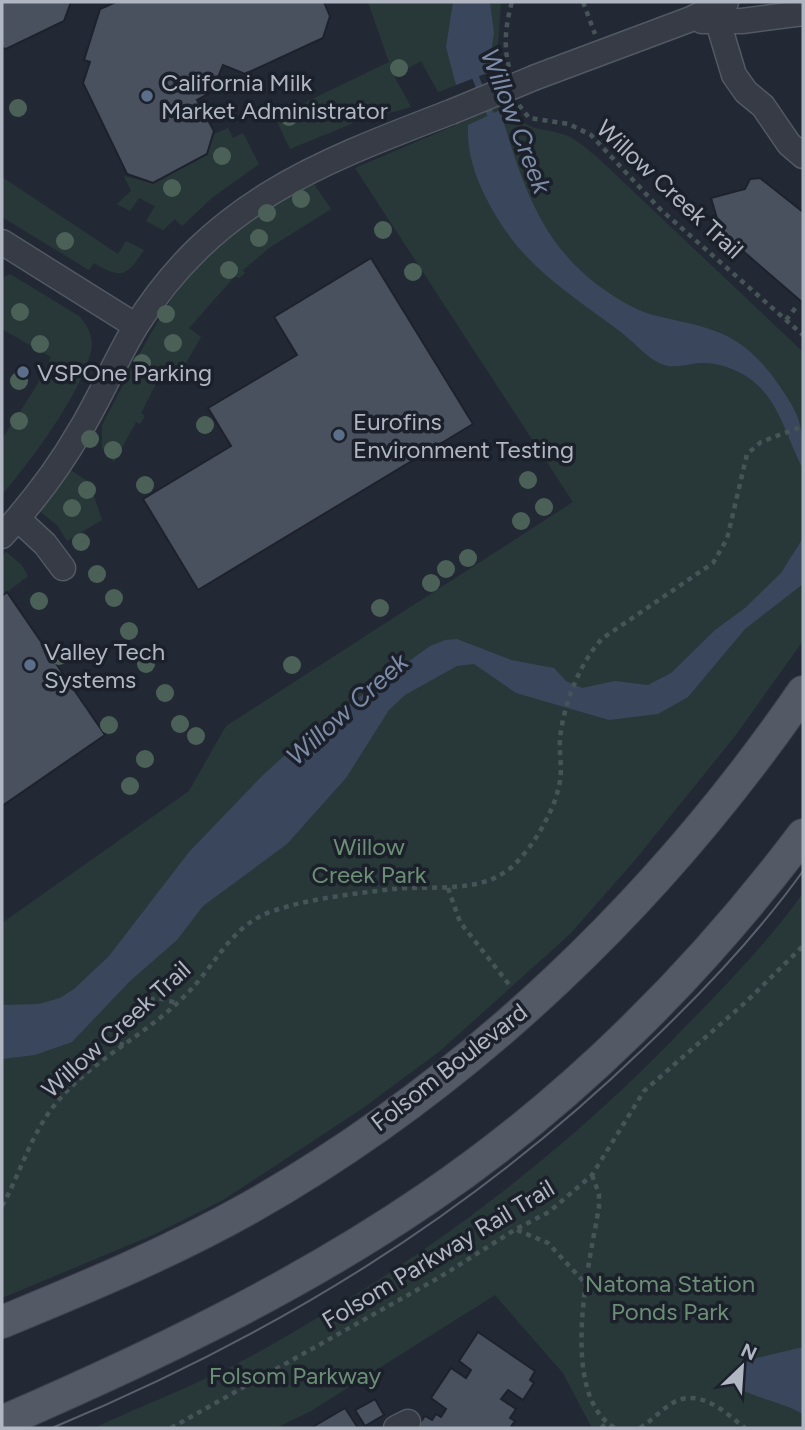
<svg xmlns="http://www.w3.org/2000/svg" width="805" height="1430" font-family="Figtree,sans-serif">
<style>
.green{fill:#283839}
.water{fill:#3a465c}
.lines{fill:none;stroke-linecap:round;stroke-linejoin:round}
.stream{stroke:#3a465c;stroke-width:7}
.building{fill:#49505e;stroke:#1d222c;stroke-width:2}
.minor-casing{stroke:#535963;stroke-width:27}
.major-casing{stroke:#3f444f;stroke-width:34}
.path{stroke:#465457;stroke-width:4.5;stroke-dasharray:5 5;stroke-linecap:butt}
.minor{stroke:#363b45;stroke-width:24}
.major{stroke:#545a65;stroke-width:32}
.tram{stroke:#5a616e;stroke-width:2}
.minor-bridge-casing{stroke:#535963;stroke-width:27;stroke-linecap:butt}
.minor-bridge{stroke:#363b45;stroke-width:24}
.tree{fill:#4b6158}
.service-dot{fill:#5c6f8a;stroke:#1b202a;stroke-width:2.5}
.labels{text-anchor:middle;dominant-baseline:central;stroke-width:7;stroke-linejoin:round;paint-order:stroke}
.poi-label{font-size:24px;fill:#b0b6c2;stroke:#1b202a;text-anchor:start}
.street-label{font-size:24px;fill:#b0b6c2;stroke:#1b202a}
.park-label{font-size:24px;fill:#6b8f75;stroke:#1b202a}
.water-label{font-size:26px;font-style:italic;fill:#7c8ca7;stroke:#1b202a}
</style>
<rect width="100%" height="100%" fill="#232934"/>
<path class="green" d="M368 2H501L496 70 438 92 421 61 394 76 411 107 356 122 290 149 275 117 389 62Z
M510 102C525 137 540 124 570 137 580 142 589 151 598 158L803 352V641L735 736 635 860 570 934 440 1051 363 1108 223 1200 153 1235 2 1298V923L189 791 226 726 573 502 355 168Z
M228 128 233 138 243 133 259 164 213 197 182 226 175 219 163 230 146 221 155 206 139 198 130 211 117 204 131 191 124 176 153 183 207 154 212 135Z
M2 177 118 254 126 241 144 250C127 276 122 280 94 263L89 270 2 217Z
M314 184 331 209 269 248 243 270 245 273 239 278 235 276 189 328 201 337 176 380 161 374 141 413 145 416 140 424 136 422 114 462 102 448V425C124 384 144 342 170 302 204 250 259 210 314 184Z
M10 274 79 316C88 326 94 337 91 351 80 396 31 460 2 495V439L36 387 51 357 2 329V278Z
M67 468 89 482 102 520 67 541 57 525 38 510Z
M6 552 21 564 28 576 2 596V556Z
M803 893V1428H592L563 1373 495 1295 311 1411 276 1428H94C148 1403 205 1382 257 1353 417 1264 562 1157 688 1024 728 983 770 940 803 893Z"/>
<path class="water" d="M453 2H490L494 33 490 59 492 71 456 85 446 47Z
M500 110C518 169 534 227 581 271 598 287 630 309 653 315 711 329 738 329 776 381 802 418 803 424 803 469 786 437 779 397 746 376 733 368 716 362 700 363 686 364 673 370 659 363 646 357 634 342 622 333 563 288 520 266 485 196 474 173 467 152 468 125Z
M803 538V584L745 629 688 697 658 714 609 720 516 693 474 664 457 666 405 695 389 710 346 778 287 844 203 906 177 940 130 981 72 1042 35 1055 2 1059V1005L39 1004 60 998 74 989 109 956 189 852 260 778 308 734 430 646 445 640 457 639 511 660 554 668 566 681 582 688 615 681 648 685 671 673 715 630 745 608 781 573Z
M803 1347V1414C782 1401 749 1398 732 1383L734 1370 740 1362Z"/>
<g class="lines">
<path class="stream" d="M473 71 493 121"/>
</g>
<path class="building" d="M2 2H71L64 21 6 49 2 48Z
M116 2H324L330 16 323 38 245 74 223 65 212 92 197 100 214 131 207 154 153 183 127 174 83 83 90 62 84 60 100 9Z
M760 178 803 212V303L721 232 711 198 745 189 750 179Z
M371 258 473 424 198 590 143 499 231 446 208 408 297 355 274 317Z
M7 592 105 735 2 806V596Z
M478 1332 535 1371 530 1380 534 1383 523 1400 508 1390 501 1399 516 1409 510 1418 515 1421 510 1428H416L425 1416 432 1420 436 1414 441 1417 446 1409 431 1398 451 1368 466 1378 471 1370 459 1361Z
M375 1399 384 1415 365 1426 355 1410Z
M345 1408 358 1428H311Z"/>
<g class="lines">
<defs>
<path id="minor" d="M702 21H742L803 13
M718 22 734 75 746 92 763 106 789 144 803 156
M536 77 691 19 726 2
M2 242 136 326
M18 519 45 544 63 568
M2 536C32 503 59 468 81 429 101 396 116 359 136 326 214 201 321 162 451 112
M396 1428 408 1422"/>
<path id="major" d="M2 1322C87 1287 171 1252 251 1207 471 1082 660 900 803 692
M2 1422C149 1358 295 1289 428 1198 571 1101 699 973 803 835"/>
</defs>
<use href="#minor" class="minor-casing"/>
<use href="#major" class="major-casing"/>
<path class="path" d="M583 2 595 34
M509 67C503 45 506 23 512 2
M519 105 529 118 569 124 591 135 660 209 803 335
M786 320 797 306
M448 888 460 922 511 987
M121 1047 128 1017 142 1001 158 998 177 1003
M592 1175 599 1194V1207C590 1260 557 1394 615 1428
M2 1206C20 1174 30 1137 53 1107 91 1058 153 1033 194 986 219 958 235 923 273 911 311 898 353 894 393 889 432 885 484 895 515 864 534 845 553 813 559 786 563 770 559 755 560 739 563 706 580 661 603 638L713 563 727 539 747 454 761 442 803 426
M517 1230 548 1243 584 1282
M171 1428 440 1277 516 1229 549 1212 592 1175 644 1091 747 1001 803 946
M601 1428 607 1423
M640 1428C651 1421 660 1411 671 1404 698 1386 725 1412 745 1428"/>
<use href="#minor" class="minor"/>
<use href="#major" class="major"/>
<path class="tram" d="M52 1428C275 1335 470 1216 644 1048 701 994 757 935 803 871"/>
<defs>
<path id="minor-bridge" d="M451 112 536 77"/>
</defs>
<use href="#minor-bridge" class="minor-bridge-casing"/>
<use href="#minor-bridge" class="minor-bridge"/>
</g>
<g class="tree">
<circle cx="399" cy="68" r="9"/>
<circle cx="18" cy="108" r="9"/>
<circle cx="289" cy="117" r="9"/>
<circle cx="222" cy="156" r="9"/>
<circle cx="172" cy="188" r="9"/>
<circle cx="301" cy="199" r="9"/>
<circle cx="267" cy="213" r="9"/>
<circle cx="383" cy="230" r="9"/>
<circle cx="259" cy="238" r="9"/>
<circle cx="65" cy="241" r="9"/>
<circle cx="229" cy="270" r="9"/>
<circle cx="413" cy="272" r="9"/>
<circle cx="20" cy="312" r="9"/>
<circle cx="166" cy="314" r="9"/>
<circle cx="173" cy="343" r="9"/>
<circle cx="40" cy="344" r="9"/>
<circle cx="142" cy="363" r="9"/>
<circle cx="19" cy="381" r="9"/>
<circle cx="19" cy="421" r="9"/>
<circle cx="205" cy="425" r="9"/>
<circle cx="90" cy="439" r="9"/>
<circle cx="113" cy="450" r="9"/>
<circle cx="528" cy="480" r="9"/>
<circle cx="145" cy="485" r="9"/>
<circle cx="87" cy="490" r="9"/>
<circle cx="544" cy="507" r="9"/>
<circle cx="72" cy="508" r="9"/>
<circle cx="521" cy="521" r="9"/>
<circle cx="81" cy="542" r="9"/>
<circle cx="468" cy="558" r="9"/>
<circle cx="446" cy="569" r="9"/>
<circle cx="97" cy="574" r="9"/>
<circle cx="431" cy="583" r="9"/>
<circle cx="114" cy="598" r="9"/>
<circle cx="39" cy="601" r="9"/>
<circle cx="380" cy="608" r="9"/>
<circle cx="129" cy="631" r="9"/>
<circle cx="59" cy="656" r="9"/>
<circle cx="146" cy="664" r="9"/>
<circle cx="292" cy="665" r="9"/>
<circle cx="165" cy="693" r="9"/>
<circle cx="180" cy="724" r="9"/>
<circle cx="109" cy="725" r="9"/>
<circle cx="196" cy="736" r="9"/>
<circle cx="145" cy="759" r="9"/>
<circle cx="130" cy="786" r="9"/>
</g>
<g class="service-dot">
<circle cx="147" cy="96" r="7"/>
<circle cx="23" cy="372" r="7"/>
<circle cx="339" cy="435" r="7"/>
<circle cx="30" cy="665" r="7"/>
</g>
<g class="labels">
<g class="poi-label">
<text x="161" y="82">California Milk<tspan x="161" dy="28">Market Administrator</tspan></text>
<text x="37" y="372">VSPOne Parking</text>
<text x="353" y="421">Eurofins<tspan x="353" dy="28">Environment Testing</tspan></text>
<text x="44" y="651">Valley Tech<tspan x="44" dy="28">Systems</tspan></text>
</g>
<g class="street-label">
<text transform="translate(670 189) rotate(43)">Willow Creek Trail</text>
<text transform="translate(116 1029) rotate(-42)">Willow Creek Trail</text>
<text transform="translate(449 1067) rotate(-38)">Folsom Boulevard</text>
<text transform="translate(438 1254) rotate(-31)">Folsom Parkway Rail Trail</text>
</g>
<g class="park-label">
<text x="369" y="846">Willow<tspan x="369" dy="28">Creek Park</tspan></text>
<text x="670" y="1283">Natoma Station<tspan x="670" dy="28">Ponds Park</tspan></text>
<text x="295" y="1375">Folsom Parkway</text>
</g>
<g class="water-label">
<text transform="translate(516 121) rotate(69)">Willow Creek</text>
<text transform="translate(347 709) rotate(-42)">Willow Creek</text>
</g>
</g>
<rect width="805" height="1430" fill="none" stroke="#b0b6c2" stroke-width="7"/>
<g transform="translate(742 1367) rotate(25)" stroke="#1b202a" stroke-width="5" paint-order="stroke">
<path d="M0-5L12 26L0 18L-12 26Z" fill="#b0b6c2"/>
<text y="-10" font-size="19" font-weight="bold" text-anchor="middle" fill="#b0b6c2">N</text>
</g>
</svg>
